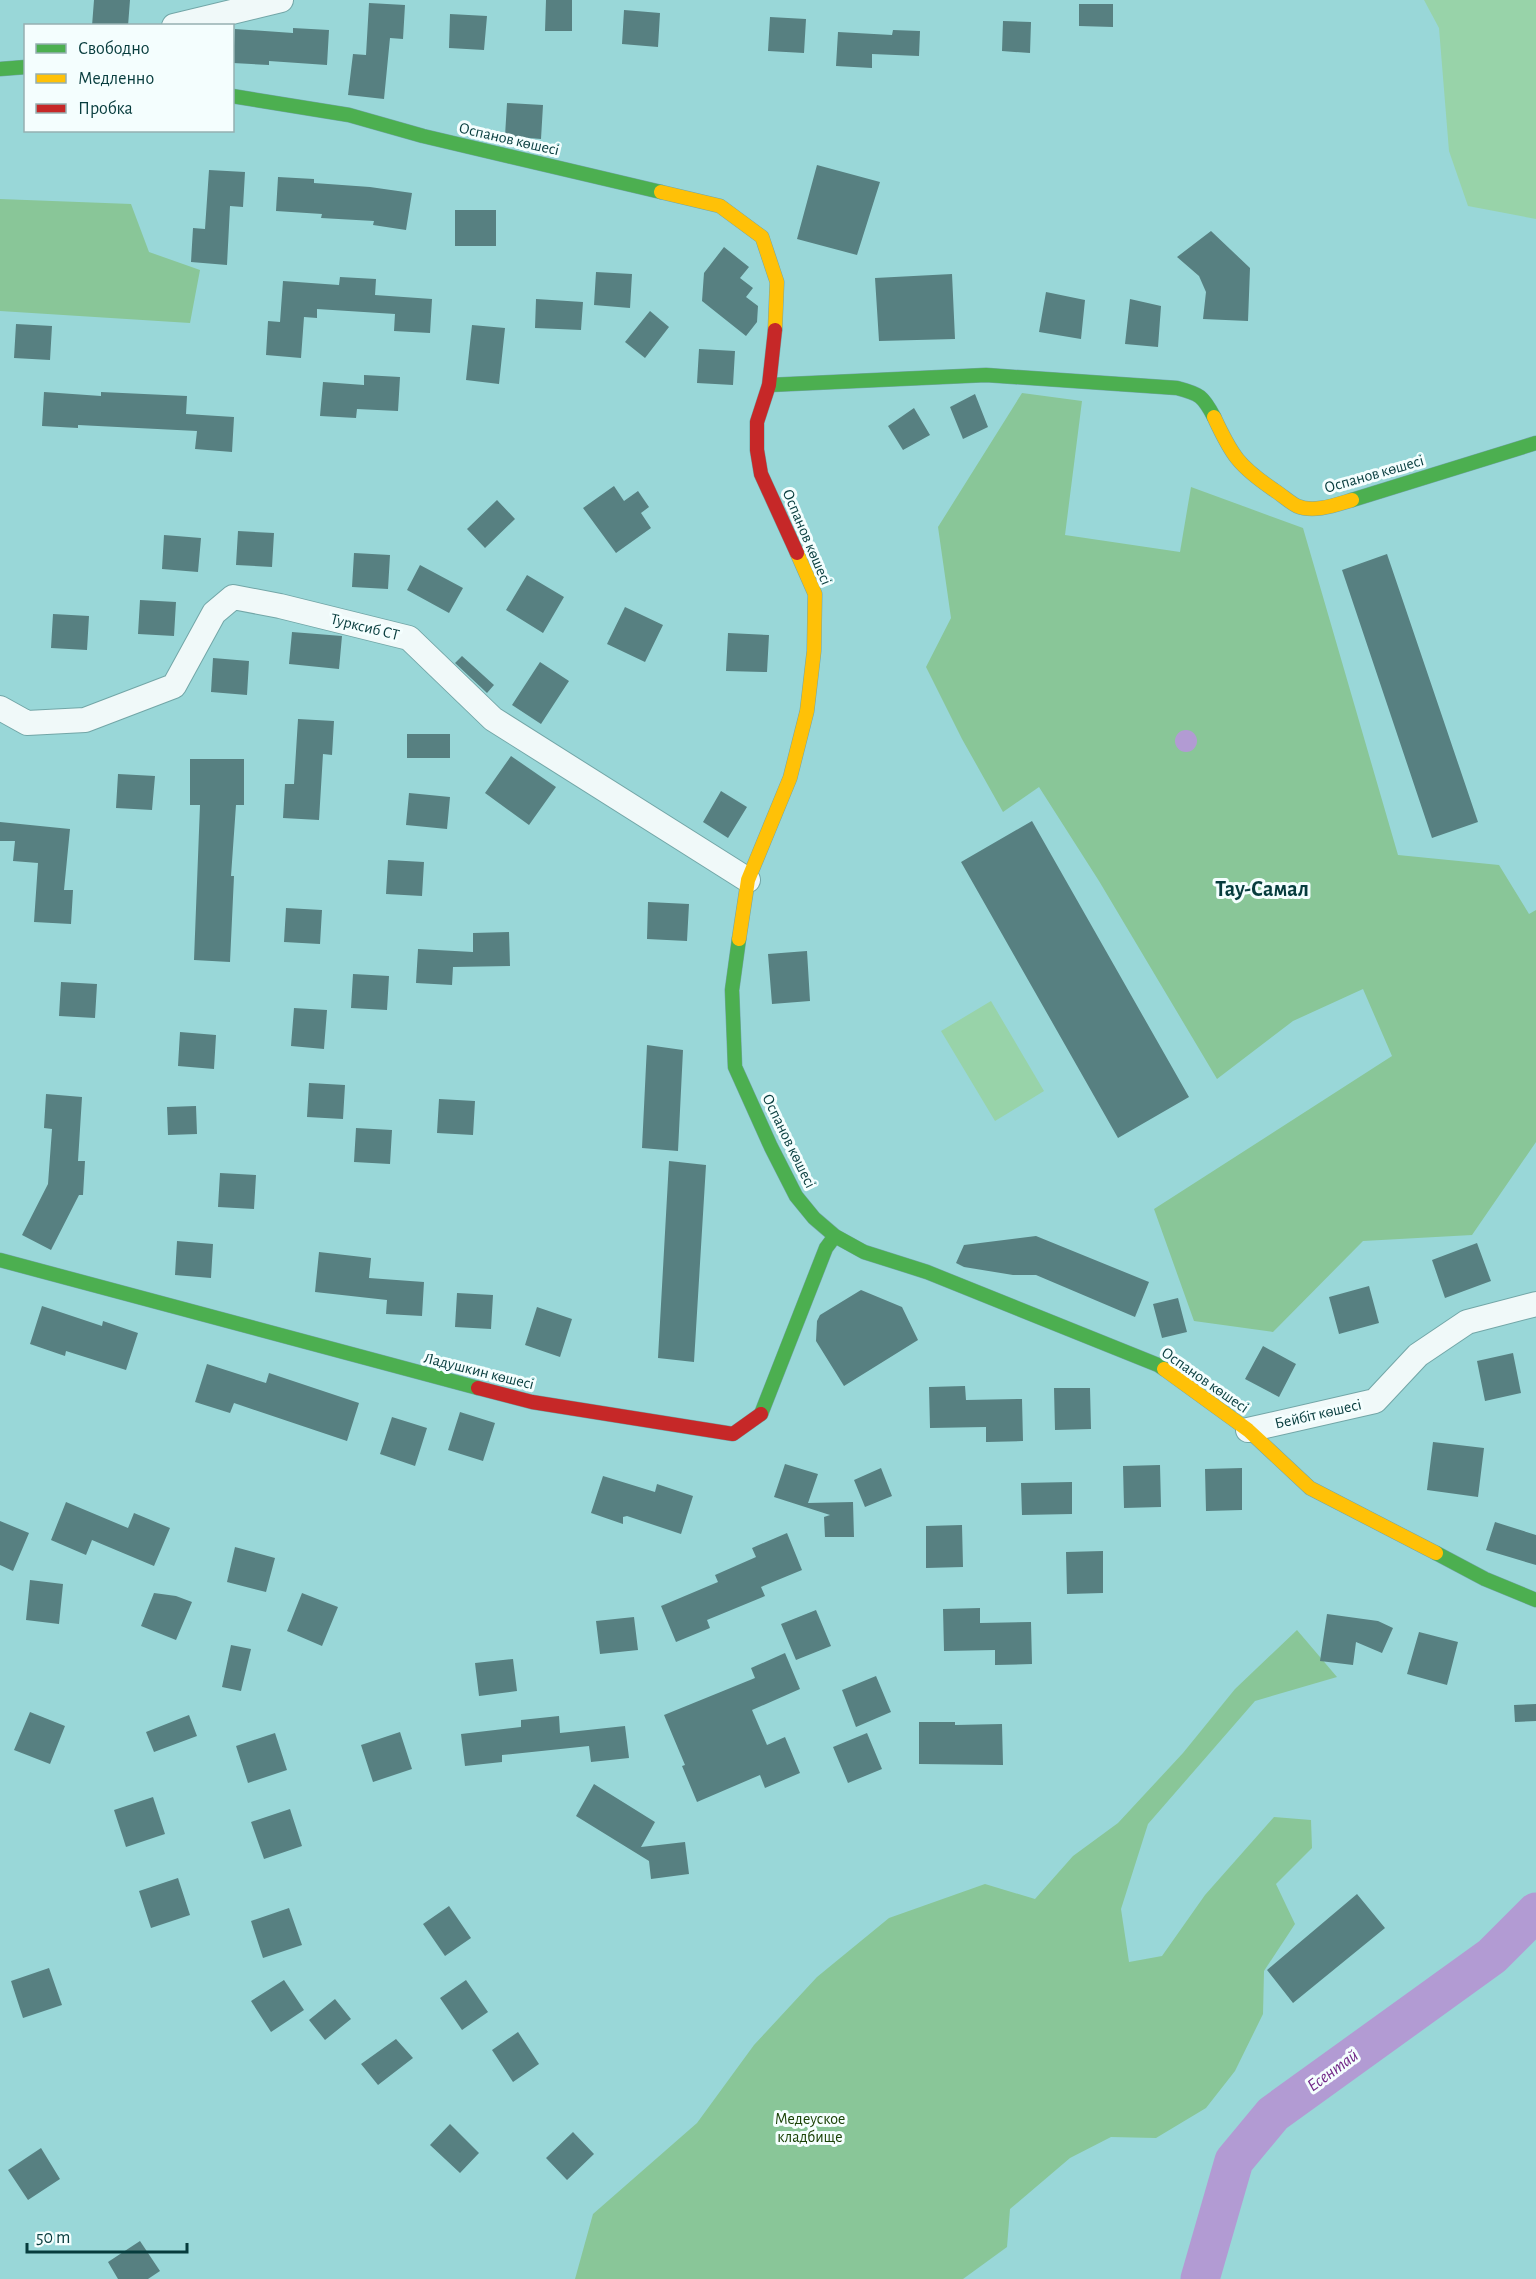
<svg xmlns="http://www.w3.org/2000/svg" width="1536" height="2279" font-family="'Alegreya Sans',sans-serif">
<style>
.green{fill:#98d3a9}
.forest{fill:#89c698}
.water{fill:#b29bd3}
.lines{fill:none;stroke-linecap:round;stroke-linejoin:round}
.river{stroke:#b29bd3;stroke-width:39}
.building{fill:#578081}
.street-casing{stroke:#72a6a7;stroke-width:26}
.fast-casing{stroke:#72a6a7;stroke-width:15}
.slow-casing{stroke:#72a6a7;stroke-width:15}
.jam-casing{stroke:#72a6a7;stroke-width:15}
.street{stroke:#f0f9f9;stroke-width:24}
.fast{stroke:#4caf50;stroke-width:14}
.slow{stroke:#ffc107;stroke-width:14}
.jam{stroke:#c62828;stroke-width:14}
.labels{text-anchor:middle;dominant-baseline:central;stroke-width:6;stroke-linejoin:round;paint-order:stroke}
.street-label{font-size:16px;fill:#073c3d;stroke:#f4fefe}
.park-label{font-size:16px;fill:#1b4206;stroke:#f4fefe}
.water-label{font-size:18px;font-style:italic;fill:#712787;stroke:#f4fefe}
.district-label{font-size:22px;font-weight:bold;fill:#073c3d;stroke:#f4fefe}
</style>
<rect width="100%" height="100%" fill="#99d7d8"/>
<path class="green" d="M1424 0H1536V219L1468 206 1449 151 1439 28Z
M991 1001 1044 1091 995 1121 941 1031Z"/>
<path class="forest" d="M0 199 131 204 149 252 200 270 190 323 0 311Z
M1022 393 1082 401 1065 535 1180 552 1191 487 1303 528 1398 855 1499 865 1529 914 1536 910V1142L1472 1235 1363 1241 1273 1332 1194 1321 1154 1209 1392 1056 1363 989 1293 1021 1217 1079 1099 881 1039 787 1003 812 962 739 926 667 951 618 938 527Z
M1297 1630 1337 1677 1255 1701 1148 1824 1121 1909 1129 1962 1162 1956 1205 1895 1274 1817 1311 1820 1312 1848 1276 1884 1295 1924 1264 1971 1263 2014 1235 2071 1206 2108 1156 2138 1111 2137 1070 2158 1010 2209 1007 2247 963 2279H575L593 2214 697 2123 754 2045 817 1977 889 1918 985 1884 1035 1899 1073 1856 1118 1823 1183 1753 1235 1689Z"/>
<path class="water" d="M1175 741a11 11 0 1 1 22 0a11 11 0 1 1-22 0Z"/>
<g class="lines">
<path class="river" d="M1200 2279 1234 2161 1273 2114 1492 1956 1536 1912"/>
</g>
<path class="building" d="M94 0H130L128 26H92Z
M546 0H572V31H545Z
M369 3 405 5 403 39 390 38 384 99 348 95 353 54 366 55Z
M1079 4H1113V27L1079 26Z
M624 10 660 13 658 47 622 44Z
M450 14 487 16 484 50 449 48Z
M770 17 806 19 804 53 768 51Z
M1003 21 1031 22 1030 53 1002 51Z
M293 28 329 30 327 65 269 61V65L233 63 235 29 293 33Z
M893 30 920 31 919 56 872 54V68L836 66 838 32 892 35Z
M507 103 543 105 541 139 505 136Z
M817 165 880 182 857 255 797 239Z
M209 170 245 172 243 207 230 206 227 265 191 262 193 228 205 229Z
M278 177 314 179V183L370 187 412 193 406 230 373 225 374 221 321 218 322 214 276 211Z
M455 210H496V246H455Z
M1211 231 1250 268 1248 321 1203 319 1206 292 1199 276 1177 257Z
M724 247 749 267 740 278 753 288 746 297 758 306 757 322 746 336 702 301 704 273Z
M596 272 632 274 630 308 594 305Z
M952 274 955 339 879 341 875 278Z
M340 277 376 279 375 295 432 299 430 333 394 331 395 314 317 309V318L304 317 301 358 266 355 268 321 280 322 283 281 339 285Z
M1046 292 1085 300 1081 339 1039 332Z
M536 299 583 302 581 330 535 328Z
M1130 299 1161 306 1158 347 1125 344Z
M650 311 669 327 645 358 625 342Z
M16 324 52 326 50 360 14 358Z
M472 325 505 328 499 384 466 380Z
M699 349 735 351 733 385 697 383Z
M364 375 400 377 398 411 357 409 356 418 320 416 323 382 364 385Z
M44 392 101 396V392L187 396 186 414 234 417 232 452 195 449 197 431 78 425V428L42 426Z
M975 394 988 427 963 439 950 407Z
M914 408 930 435 903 450 888 426Z
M614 486 624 501 638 491 649 507 641 513 651 528 616 553 583 508Z
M497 500 515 519 485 548 467 529Z
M238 531 274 533 272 567 236 565Z
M164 535 201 538 198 572 162 569Z
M354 553 390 555 388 589 352 587Z
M1387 554 1478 822 1432 838 1342 570Z
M420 565 463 588 449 613 407 590Z
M527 575 564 597 543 633 506 610Z
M140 600 176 602 174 636 138 634Z
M625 607 663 625 645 662 607 644Z
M53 614 89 616 87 650 51 648Z
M292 632 342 636 339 669 289 664Z
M728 633 769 635 767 672 726 671Z
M462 656 494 685 487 693 455 663Z
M213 658 249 661 247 695 211 692Z
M540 662 569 681 541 724 512 705Z
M298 719 334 721 332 755 323 754 319 820 283 818 285 784H294Z
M407 734H450V758H407Z
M511 756 556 787 529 825 485 793Z
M190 759H244V805H236L231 876H234L230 962 194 960 200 805H190Z
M118 774 155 776 152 810 116 808Z
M721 791 747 807 728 838 703 822Z
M409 793 450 797 447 829 406 825Z
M1032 821 1189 1097 1118 1138 961 862Z
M0 822 70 829 64 890H73L71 924 34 922 38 863 13 861 15 841H0Z
M388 860 424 862 422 896 386 894Z
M648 902 689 904 687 941 647 939Z
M286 908 322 910 320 944 284 942Z
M509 932 510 966 453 967 452 985 416 983 418 949 473 952V933Z
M807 951 810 1001 772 1004 768 954Z
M353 974 389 976 387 1010 351 1008Z
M61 982 97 984 95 1018 59 1016Z
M294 1008 327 1010 324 1049 291 1046Z
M180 1032 216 1035 214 1069 178 1066Z
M647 1045 683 1050 678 1151 642 1148Z
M309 1083 345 1085 343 1119 307 1117Z
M46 1094 82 1097 78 1161H85L83 1195H79L51 1250 22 1235 48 1184 52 1129 44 1128Z
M439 1099 475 1101 473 1135 437 1133Z
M196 1106 197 1134 168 1135 167 1107Z
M356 1128 392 1130 390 1164 354 1162Z
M669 1161 706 1165 694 1362 658 1358Z
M220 1173 256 1175 254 1209 218 1207Z
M1036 1236 1149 1282 1135 1317 1036 1275H1013L964 1267 956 1263 964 1245Z
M177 1241 213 1244 211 1278 175 1275Z
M1477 1243 1491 1281 1445 1298 1432 1260Z
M319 1252 371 1258 369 1278 424 1282 422 1316 386 1314 387 1300 315 1292Z
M1369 1286 1379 1323 1339 1334 1329 1297Z
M861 1290 902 1307 918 1340 844 1386 816 1341 817 1321 820 1315Z
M457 1293 493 1295 491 1329 455 1327Z
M1178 1298 1187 1332 1162 1338 1153 1304Z
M42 1306 102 1326 103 1321 138 1333 126 1370 66 1351 65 1356 30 1344Z
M537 1307 572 1319 560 1357 525 1345Z
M1263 1346 1296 1364 1279 1397 1245 1379Z
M1513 1353 1521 1393 1485 1401 1477 1361Z
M207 1364 266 1383 269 1373 359 1403 347 1441 234 1403 230 1413 195 1402Z
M965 1386 966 1400 1022 1399 1023 1441 986 1442V1427L930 1428 929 1387Z
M1054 1388H1090L1091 1429 1055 1430Z
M460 1412 495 1423 483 1461 448 1450Z
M392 1417 427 1428 415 1466 380 1454Z
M1433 1442 1484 1448 1478 1497 1427 1490Z
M785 1464 818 1474 808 1503 853 1502 854 1537H825L824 1517 830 1515 774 1497Z
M1160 1465 1161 1507 1124 1508 1123 1466Z
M881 1468 892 1496 865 1507 854 1480Z
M1242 1468V1510L1206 1511 1205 1469Z
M603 1476 655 1492 657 1484 693 1496 681 1534 627 1516 623 1517V1524L591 1513Z
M1072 1482V1514L1022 1515 1021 1483Z
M66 1502 128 1528 134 1513 170 1528 154 1566 92 1540 86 1555 51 1540Z
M0 1521 29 1533 13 1571 0 1565Z
M1495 1522 1536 1535V1565L1486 1550Z
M962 1525 963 1567 926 1568V1526Z
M787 1533 802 1570 761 1587 765 1596 707 1620 710 1628 676 1642 661 1606 718 1582 715 1575 756 1557 752 1548Z
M235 1547 275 1558 266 1592 227 1582Z
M1103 1551V1593L1067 1594 1066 1552Z
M30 1580 63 1584 59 1624 26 1620Z
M154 1593 176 1596 192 1602 176 1640 141 1626Z
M302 1593 338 1607 322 1646 287 1631Z
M980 1608V1623L1031 1622 1032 1664 995 1665V1650L944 1651 943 1609Z
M816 1610 831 1646 796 1660 781 1624Z
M1327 1614 1378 1621 1393 1628 1382 1653 1356 1642 1353 1665 1320 1661Z
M634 1617 638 1650 600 1654 596 1621Z
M1419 1632 1458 1642 1447 1685 1407 1674Z
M231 1645 251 1649 241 1691 222 1687Z
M785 1653 800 1689 752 1710 767 1745 785 1737 800 1773 765 1788 760 1775 697 1802 682 1766 685 1765 664 1715 755 1678 751 1668Z
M513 1659 517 1691 479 1696 475 1663Z
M876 1676 891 1712 856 1727 842 1690Z
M1536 1704V1721L1515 1722 1514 1705Z
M30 1712 65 1726 50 1764 14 1750Z
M189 1715 197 1736 154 1752 146 1732Z
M559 1716 560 1733 625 1726 629 1758 591 1762 589 1746 502 1755V1762L465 1766 461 1734 521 1727V1720Z
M919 1722H955V1725L1002 1724 1003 1765 919 1764Z
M400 1732 412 1769 373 1782 361 1745Z
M275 1733 287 1770 248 1783 236 1746Z
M867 1733 882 1769 848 1783 833 1747Z
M594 1784 655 1822 641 1847 685 1842 689 1874 651 1879 649 1861 576 1816Z
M153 1797 165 1834 126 1847 114 1810Z
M290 1809 302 1846 264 1859 251 1822Z
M178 1878 190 1915 151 1928 139 1891Z
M1357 1894 1385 1928 1293 2003 1267 1970Z
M449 1906 471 1938 445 1956 423 1924Z
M289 1908 302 1945 263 1958 251 1921Z
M49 1968 62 2005 23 2018 11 1981Z
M284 1980 304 2010 271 2032 251 2001Z
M466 1980 488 2012 462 2030 440 1998Z
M335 1999 351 2019 325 2040 309 2020Z
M518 2032 539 2064 513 2082 492 2050Z
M396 2039 413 2058 378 2085 361 2064Z
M450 2124 479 2153 460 2173 430 2145Z
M573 2132 594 2154 567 2180 546 2158Z
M41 2148 60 2179 28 2200 8 2170Z
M140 2241 160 2271 148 2279H118L108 2262Z"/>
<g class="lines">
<defs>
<path id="street" d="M174 26 281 0
M0 708 27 723 85 720 174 686 214 613 233 597 280 606 409 638 493 719 748 880
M1248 1430 1375 1401 1418 1355 1467 1322 1536 1304"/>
<path id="fast" d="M0 69 26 67
M232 96 349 115 423 136 661 192
M769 385 986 375 1177 388C1200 394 1203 396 1214 417
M1352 500 1536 443
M739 939 732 990 735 1067 771 1147 796 1196 814 1218 835 1236 864 1252 927 1272 1158 1365 1164 1369
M0 1260 478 1388
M761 1414 826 1248 835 1236
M1436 1553 1485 1579 1536 1600"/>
<path id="slow" d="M661 192 720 206 762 237 777 282 775 330
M1214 417C1232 456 1239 466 1274 490 1282 495 1289 502 1297 506 1314 513 1335 505 1352 500
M739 939 748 880 790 778 807 711 814 651 815 594 797 553
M1164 1369 1248 1430 1310 1488 1436 1553"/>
<path id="jam" d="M775 330 769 385 757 422V450L761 474 797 553
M478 1388 532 1402 733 1434 761 1414"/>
</defs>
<use href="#street" class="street-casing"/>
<use href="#fast" class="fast-casing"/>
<use href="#slow" class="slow-casing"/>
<use href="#jam" class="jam-casing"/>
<use href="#street" class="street"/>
<use href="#fast" class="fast"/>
<use href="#slow" class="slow"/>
<use href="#jam" class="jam"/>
</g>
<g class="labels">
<g class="street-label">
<text transform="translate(509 139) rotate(13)">Оспанов көшесі</text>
<text transform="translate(1374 474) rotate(-16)">Оспанов көшесі</text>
<text transform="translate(807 537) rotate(67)">Оспанов көшесі</text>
<text transform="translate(365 627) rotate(14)">Турксиб СТ</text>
<text transform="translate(789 1141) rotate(64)">Оспанов көшесі</text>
<text transform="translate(479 1371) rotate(14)">Ладушкин көшесі</text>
<text transform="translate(1205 1380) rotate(35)">Оспанов көшесі</text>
<text transform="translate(1318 1414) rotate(-13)">Бейбіт көшесі</text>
</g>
<g class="park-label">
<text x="810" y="2119">Медеуское<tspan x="810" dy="18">кладбище</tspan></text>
</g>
<g class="water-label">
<text transform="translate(1333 2071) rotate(-36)">Есентай</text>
</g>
<g class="district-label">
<text x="1262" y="889">Тау-Самал</text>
</g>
</g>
<rect x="24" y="24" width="210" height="108" fill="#f4fefe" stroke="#95b0b1" stroke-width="1.5"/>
<rect x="36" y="44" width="30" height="9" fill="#4caf50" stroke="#95b0b1" stroke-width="1.5"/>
<text x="78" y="54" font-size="18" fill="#073c3d">Свободно</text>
<rect x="36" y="74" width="30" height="9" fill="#ffc107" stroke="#95b0b1" stroke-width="1.5"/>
<text x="78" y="84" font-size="18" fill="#073c3d">Медленно</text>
<rect x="36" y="104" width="30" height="9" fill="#c62828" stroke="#95b0b1" stroke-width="1.5"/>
<text x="78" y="114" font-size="18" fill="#073c3d">Пробка</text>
<path d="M27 2243v9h160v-9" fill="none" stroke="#073c3d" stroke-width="3"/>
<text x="36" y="2243" font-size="18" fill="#073c3d" stroke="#f4fefe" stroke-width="4.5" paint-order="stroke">50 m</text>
</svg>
